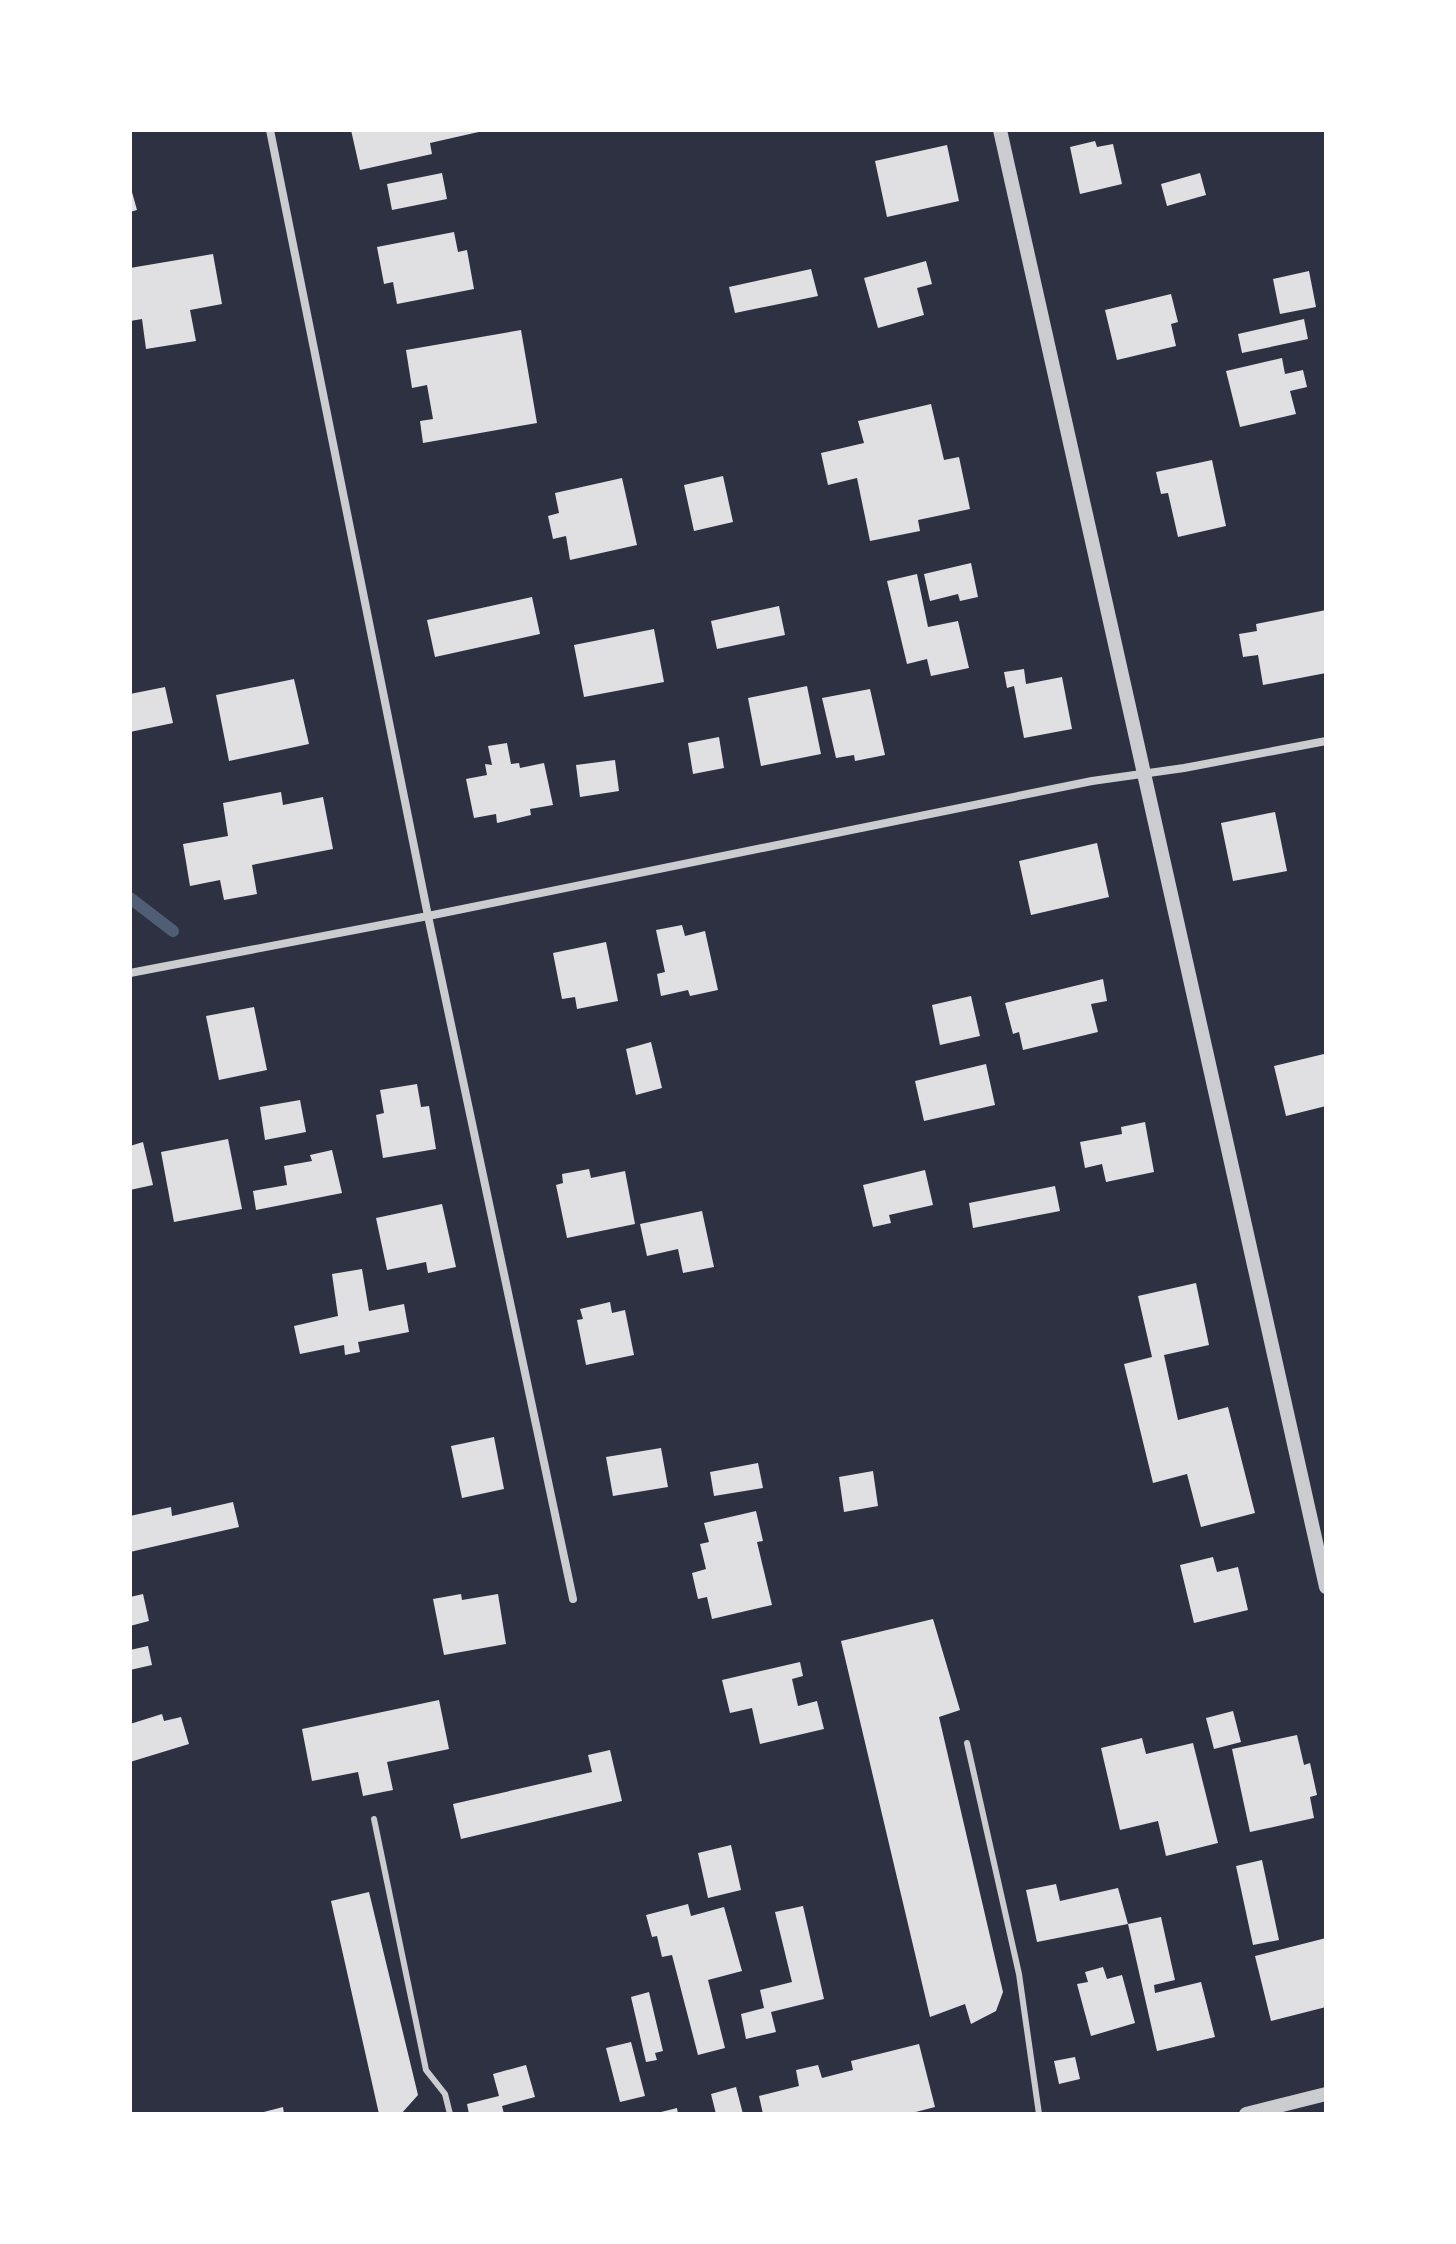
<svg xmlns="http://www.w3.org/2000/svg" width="1456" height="2244" font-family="'DejaVu Sans',sans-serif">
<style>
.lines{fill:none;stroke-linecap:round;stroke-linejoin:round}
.stream{stroke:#4f5d75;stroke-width:12}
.building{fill:#e0e0e3}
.service{stroke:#caccd0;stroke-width:6}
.minor{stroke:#caccd0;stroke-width:8}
.tertiary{stroke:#caccd0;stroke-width:14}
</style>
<rect width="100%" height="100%" fill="#2d3142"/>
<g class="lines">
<path class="stream" d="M130 898 173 931"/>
</g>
<path class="building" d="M351 130H483V131L430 143 432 154 360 170Z
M1095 141 1097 147 1113 144 1122 184 1080 194 1070 147Z
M947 145 959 201 887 217 875 161Z
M442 173 447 199 392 210 387 184Z
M1200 173 1206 195 1167 206 1161 184Z
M130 185 137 210 130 212Z
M454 232 458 252 467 250 474 289 397 304 393 282 384 284 377 247Z
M213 254 222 304 190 310 196 341 146 349 142 319 130 321V268Z
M926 261 932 284 917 288 924 315 878 328 864 278Z
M811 269 818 296 735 313 729 287Z
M1309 271 1316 307 1280 314 1273 279Z
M1171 294 1178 322 1171 324 1176 346 1117 360 1105 310Z
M1304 319 1308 339 1242 353 1238 334Z
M521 330 537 423 423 443 420 421 433 419 427 385 412 388 406 350Z
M1282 358 1285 374 1303 370 1307 387 1290 391 1296 414 1240 427 1226 371Z
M931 404 944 460 959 457 970 509 918 520 920 531 870 541 857 478 828 485 821 453 864 443 858 421Z
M1212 460 1226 526 1178 537 1168 493 1161 494 1156 472Z
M723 476 733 522 694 531 684 485Z
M622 478 637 545 570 560 566 536 553 539 548 516 559 513 555 493Z
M971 563 978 597 960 601 958 594 930 601 924 574Z
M917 574 928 627 958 621 969 668 931 676 927 659 907 664 887 581Z
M532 597 540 634 435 657 427 620Z
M779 606 785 635 717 649 711 621Z
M1326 610V673L1263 685 1258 655 1243 657 1239 634 1257 631 1256 624Z
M654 629 664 682 584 697 574 645Z
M1024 669 1026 684 1062 677 1072 729 1024 738 1014 686 1007 688 1004 672Z
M294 679 309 744 229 761 216 695Z
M807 686 821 754 761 766 748 698Z
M165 687 173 723 130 732V694Z
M870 689 885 755 855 761 854 755 836 758 822 698Z
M719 737 724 768 693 774 688 743Z
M507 743 511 764 519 763 520 768 544 763 553 805 530 809 531 815 497 823 496 814 474 818 466 779 487 775 485 764 492 765 488 746Z
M615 760 619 791 580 797 576 765Z
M281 792 283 805 323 797 333 849 252 865 257 894 224 900 220 880 190 886 183 844 228 836 223 803Z
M1275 812 1287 871 1233 881 1221 823Z
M1097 843 1109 897 1031 915 1019 861Z
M682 925 685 936 705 931 718 990 690 996 688 990 661 996 657 974 665 972 656 930Z
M606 942 618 1001 577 1009 575 997 562 999 553 953Z
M1103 979 1107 1001 1091 1004 1098 1032 1023 1050 1019 1032 1013 1034 1005 1003Z
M971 996 980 1036 940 1045 932 1005Z
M254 1007 267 1070 219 1080 206 1016Z
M651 1042 662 1088 636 1095 626 1049Z
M1324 1054 1326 1106 1286 1116 1274 1066Z
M986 1064 995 1105 924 1121 915 1081Z
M417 1084 421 1107 429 1106 436 1149 383 1158 376 1115 384 1113 380 1090Z
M300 1100 306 1132 265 1140 260 1107Z
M1145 1122 1154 1172 1106 1182 1102 1164 1085 1168 1080 1142 1122 1134 1121 1127Z
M228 1139 242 1209 174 1222 161 1152Z
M143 1142 153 1185 130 1190V1146Z
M332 1150 342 1193 256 1210 253 1191 287 1185 284 1166 312 1161 310 1155Z
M589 1169 591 1178 625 1171 635 1224 567 1238 556 1185 563 1183 562 1174Z
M925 1170 933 1205 889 1215 891 1223 873 1227 863 1185Z
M1055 1186 1060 1211 973 1228 969 1203Z
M442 1204 456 1267 428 1273 426 1262 387 1270 376 1218Z
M702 1211 714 1267 683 1273 678 1249 647 1256 640 1224Z
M362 1269 369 1311 404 1304 409 1332 358 1342 360 1352 345 1355 344 1345 300 1354 294 1326 338 1316 332 1274Z
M1196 1283 1209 1345 1164 1355 1178 1420 1228 1407 1255 1513 1201 1527 1187 1474 1153 1483 1124 1364 1152 1357 1138 1296Z
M610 1302 612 1313 625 1310 634 1355 586 1365 577 1320 583 1319 580 1309Z
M494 1437 504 1489 462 1498 451 1446Z
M661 1448 668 1487 613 1496 606 1457Z
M758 1463 763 1488 714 1496 710 1472Z
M873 1471 878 1506 844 1512 839 1477Z
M233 1502 239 1527 130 1552V1516L171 1507 172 1516Z
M756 1511 763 1541 757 1542 772 1605 712 1619 707 1597 698 1599 692 1573 706 1569 700 1544 709 1542 704 1523Z
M1213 1557 1217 1572 1238 1567 1248 1610 1194 1623 1180 1565Z
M143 1594 149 1621 130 1626V1597Z
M461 1594 462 1600 498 1594 506 1644 444 1655 433 1599Z
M933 1619 960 1710 939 1717 1003 1992 996 2011 971 2024 965 2004 930 2017 841 1641Z
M148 1646 152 1665 130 1670V1650Z
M800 1662 803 1676 792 1679 798 1706 817 1701 824 1729 760 1744 752 1708 730 1713 722 1680Z
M439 1700 449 1749 387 1762 393 1790 363 1796 358 1772 312 1781 302 1729Z
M1233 1711 1241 1742 1214 1749 1206 1718Z
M162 1714 164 1721 181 1717 189 1744 130 1762V1724Z
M1297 1735 1304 1765 1310 1763 1317 1795 1310 1797 1314 1818 1250 1832 1232 1749Z
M1142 1738 1146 1754 1193 1743 1218 1843 1166 1856 1158 1821 1120 1830 1101 1748Z
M610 1750 622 1801 461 1839 453 1804 592 1772 588 1755Z
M731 1845 741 1890 708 1898 698 1853Z
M1262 1860 1279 1940 1253 1945 1236 1866Z
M1056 1884 1060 1901 1118 1888 1128 1924 1037 1942 1026 1890Z
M369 1892 418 2095 401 2114H379L331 1901Z
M688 1904 691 1916 724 1907 742 1971 708 1980 725 2048 698 2055 672 1955 662 1957 657 1936 652 1937 646 1915Z
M803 1906 824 1999 771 2012 776 2032 746 2039 741 2014 764 2008 760 1990 792 1982 775 1912Z
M1161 1917 1175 1980 1154 1985 1155 1993 1201 1982 1215 2037 1157 2051 1128 1924Z
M1326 1938V2007L1271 2021 1255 1956Z
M1103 1967 1107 1979 1122 1975 1135 2023 1091 2036 1077 1984 1088 1982 1085 1972Z
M649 1992 663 2051 655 2053 657 2060 646 2062 631 1997Z
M631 2042 645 2096 620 2102 606 2048Z
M919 2044 935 2107 908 2114H763L759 2096 799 2086 796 2070 818 2065 822 2078 853 2070 851 2061Z
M1075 2057 1080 2079 1059 2084 1054 2061Z
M526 2065 535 2097 502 2106 504 2114H469L467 2104 499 2096 493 2074Z
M736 2087 743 2114H716L711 2094Z
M283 2107 284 2114H261L260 2113Z
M677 2108 678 2114H657V2113Z"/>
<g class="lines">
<path class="service" d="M967 1743 1019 1974 1039 2114
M374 1819 426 2070 445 2094 450 2114"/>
<path class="minor" d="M270 130 428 916 573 1599
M130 973 428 916 1092 781 1184 768 1326 741"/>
<path class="tertiary" d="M1000 130 1326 1587
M1246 2114 1326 2094"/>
</g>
<rect width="1456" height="2244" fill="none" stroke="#ffffff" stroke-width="264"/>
</svg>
